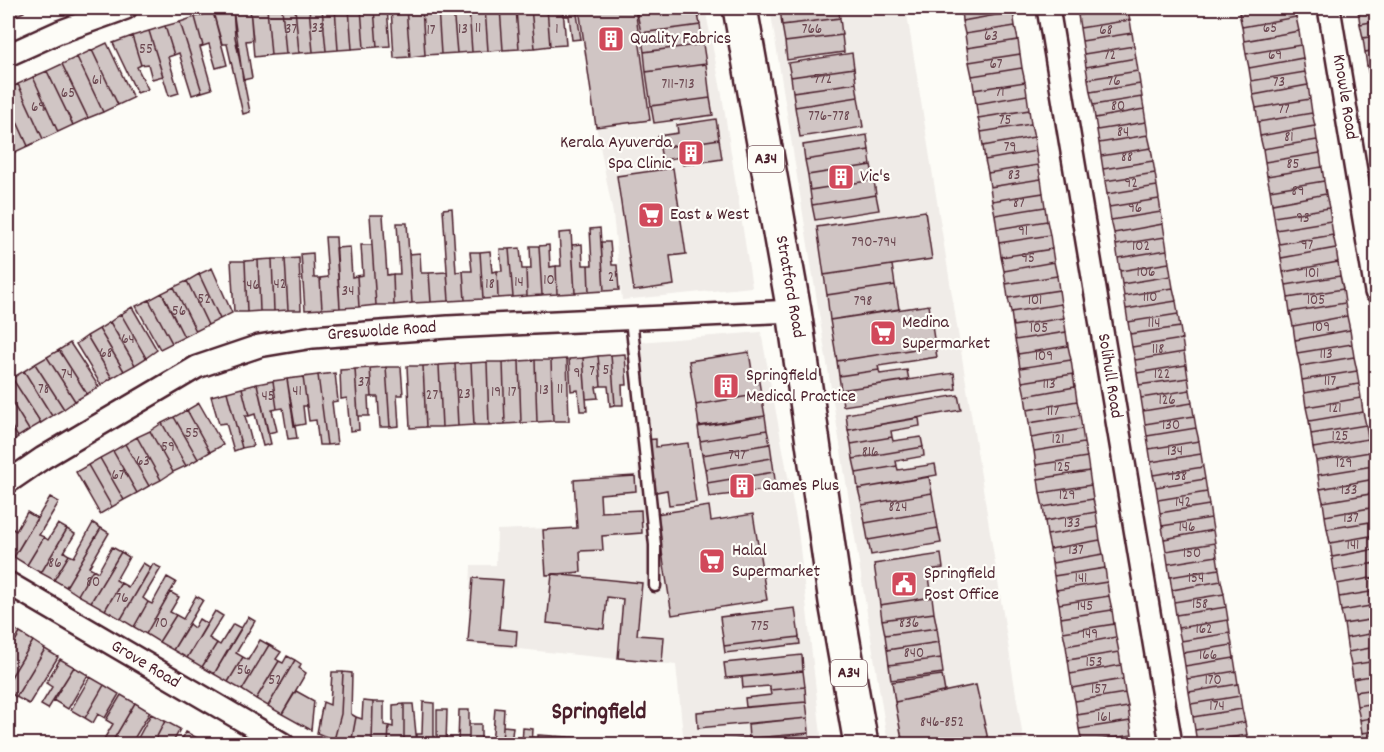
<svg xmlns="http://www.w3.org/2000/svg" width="1384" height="752" font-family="Dekko,sans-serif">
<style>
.built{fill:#f0ece8}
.building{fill:#d0c5c4;stroke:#4a1f2b;stroke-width:1.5}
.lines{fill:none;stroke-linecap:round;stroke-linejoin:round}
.service-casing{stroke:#4a1f2b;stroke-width:15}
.minor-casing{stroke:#4a1f2b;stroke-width:26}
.trunk-casing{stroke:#4a1f2b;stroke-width:38}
.service{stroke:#fdfcf7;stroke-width:10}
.minor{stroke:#fdfcf7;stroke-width:21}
.trunk{stroke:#fdfcf7;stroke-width:33}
.labels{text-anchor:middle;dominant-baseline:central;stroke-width:4.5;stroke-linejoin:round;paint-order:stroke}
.number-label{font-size:15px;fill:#6c4851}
.shield{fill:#fdfcf7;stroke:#806168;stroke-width:1.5}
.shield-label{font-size:16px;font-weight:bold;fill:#4a1f2b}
.poi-label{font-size:18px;fill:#4a1f2b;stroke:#fdfcf7;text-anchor:start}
.street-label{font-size:18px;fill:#4a1f2b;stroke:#fdfcf7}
.district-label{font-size:24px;font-weight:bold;fill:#4a1f2b;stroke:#fdfcf7}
</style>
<rect width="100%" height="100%" fill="#fdfcf7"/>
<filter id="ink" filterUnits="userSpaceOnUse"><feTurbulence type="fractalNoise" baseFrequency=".0167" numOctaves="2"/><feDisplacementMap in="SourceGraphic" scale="12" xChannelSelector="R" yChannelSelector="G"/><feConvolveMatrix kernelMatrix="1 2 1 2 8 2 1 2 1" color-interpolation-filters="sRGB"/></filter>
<g filter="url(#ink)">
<path class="built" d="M578 8H705L722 95 752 287 622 300 613 214 595 120Z
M770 8H906L1024 744H888Z
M761 332 798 530 822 744H684L676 665 468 644 471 565H496L497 530 577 527 574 478 638 474 627 343Z"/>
<path class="building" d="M8 8H22L24 12 8 19Z
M250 8H267L271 55 254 57Z
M250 8 253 40 246 41 252 78 243 80 233 9Z
M267 8H282L286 54 271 55Z
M282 8H295L299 53 286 54Z
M295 8H309L313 52 299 53Z
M309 8H322L326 51 313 52Z
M322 8H335L338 50 326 51Z
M335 8H349L352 49 338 50Z
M349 8H361L364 48 352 49Z
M361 8H374L377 47 364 48Z
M374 8H387L390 46 377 47Z
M391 8H406L410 57 394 58Z
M406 8H422L425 55 410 57Z
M422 8H438L441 54 425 55Z
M438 8H453L457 53 441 54Z
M453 8H469L472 52 457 53Z
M469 8H485L488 51 472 52Z
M485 8H500L503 50 488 51Z
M500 8H516L519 49 503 50Z
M516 8H531L535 48 519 49Z
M531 8H547L550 46 535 48Z
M547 8H563L566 45 550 46Z
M563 8H576L581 39 572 40 569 16H563Z
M579 8H635L650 120 596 127Z
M636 8H697L700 25 641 33Z
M780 8H838L840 18 782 25Z
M961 8H1012L1013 12 962 21Z
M1077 8H1127L1078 15Z
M1127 8 1130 20 1080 28 1078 15Z
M1238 8H1274L1239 13Z
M1274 8H1295L1296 17 1242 27 1239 13Z
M1376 8V21L1360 24 1358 10Z
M233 9 235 37 250 112 243 114 227 44H222L213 12Z
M213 12 227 65 216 68 209 44 203 46 195 17Z
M1013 12 1015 26 965 34 962 21Z
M195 17 203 46 200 47 212 89 202 92 180 22Z
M1296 17 1299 31 1244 41 1242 27Z
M840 18 842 35 785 42 782 25Z
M1130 20 1132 33 1082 41 1080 28Z
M1376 21V36L1363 38 1360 24Z
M180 22 202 92 192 95 179 53 174 55 165 26Z
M700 25 703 44 644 52 641 33Z
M165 26 174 55 168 57 179 93 169 96 149 31Z
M1015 26 1018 40 967 48 965 34Z
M149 31 163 76 152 79 148 64 141 65 132 36Z
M1299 31 1301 45 1246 54 1244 41Z
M1132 33 1134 46 1084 54 1082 41Z
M842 35 844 52 787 60 785 42Z
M132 36 141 65 137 67 148 89 137 93 113 43Z
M1376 36V50L1365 52 1363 38Z
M1018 40 1020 54 969 62 967 48Z
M107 43 133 98 118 105 92 50Z
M703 44 706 64 646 72 644 52Z
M1301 45 1303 58 1249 68 1246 54Z
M1134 46 1136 58 1086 67 1084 54Z
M92 50 118 105 103 112 77 57Z
M1376 50V64L1367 66 1365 52Z
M852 53 854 68 791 77 788 63Z
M1020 54 1022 68 972 76 969 62Z
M77 57 103 112 88 118 62 64Z
M1136 58 1138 71 1088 79 1086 67Z
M1303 58 1305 72 1251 81 1249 68Z
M62 64 88 118 73 125 47 71Z
M706 64 710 98 651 106 646 72Z
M1376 64V78L1370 80 1367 66Z
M854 68 856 83 793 92 791 77Z
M1022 68 1025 82 974 90 972 76Z
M47 71 73 125 58 132 33 77Z
M1138 71 1140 84 1090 92 1088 79Z
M1305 72 1308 85 1253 95 1251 81Z
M33 77 58 132 43 139 18 84Z
M1376 78V93L1372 94 1370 80Z
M1025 82 1027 95 976 104 974 90Z
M856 83 858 97 795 107 793 92Z
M18 84 43 139 28 146 8 102V89Z
M1140 84 1142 97 1093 105 1090 92Z
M1308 85 1310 99 1256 108 1253 95Z
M1376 93V107H1375L1372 94Z
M1027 95 1029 110 978 118 976 104Z
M858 97 863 127 800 137 795 107Z
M1142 97 1144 109 1095 118 1093 105Z
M710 98 713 115 654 123 651 106Z
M1310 99 1312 113 1258 122 1256 108Z
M8 102 28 146 13 153 8 141Z
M1144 109 1146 122 1097 130 1095 118Z
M1029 110 1031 124 981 132 978 118Z
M1312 113 1315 126 1260 136 1258 122Z
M716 119 719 139 660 148 658 136 678 133 677 125Z
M1146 122 1148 135 1099 143 1097 130Z
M1031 124 1034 137 983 146 981 132Z
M1315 126 1317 140 1263 149 1260 136Z
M867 135 869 150 805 160 803 145Z
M1148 135 1151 148 1101 156 1099 143Z
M1034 137 1036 151 985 160 983 146Z
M719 139 722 159 683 165 681 157 662 160 660 148Z
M1317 140 1320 153 1265 162 1263 149Z
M8 141 13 153 8 155Z
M1151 148 1153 161 1103 169 1101 156Z
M869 150 871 165 808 175 805 160Z
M1036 151 1038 165 988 173 985 160Z
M1320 153 1322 167 1267 176 1265 162Z
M1153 161 1155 173 1105 181 1103 169Z
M871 165 874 180 810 190 808 175Z
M1038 165 1041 179 990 187 988 173Z
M1322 167 1324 181 1270 190 1267 176Z
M673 168 686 254 670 256 674 285 634 291 617 176Z
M1155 173 1157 186 1107 194 1105 181Z
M1041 179 1043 193 992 201 990 187Z
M874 180 876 195 812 205 810 190Z
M1324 181 1326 194 1272 204 1270 190Z
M1157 186 1159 199 1109 207 1107 194Z
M1043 193 1045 207 995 215 992 201Z
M1326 194 1329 208 1274 217 1272 204Z
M876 195 879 210 815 220 812 205Z
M1159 199 1161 212 1111 220 1109 207Z
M1045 207 1047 221 997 229 995 215Z
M452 208 456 272 463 271 465 300 449 301 443 209Z
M1329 208 1331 221 1276 230 1274 217Z
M925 211 932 259 824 275 817 227Z
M1161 212 1163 224 1114 233 1111 220Z
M370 215H383L387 275 393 274 394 305H376Z
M1047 221 1050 235 999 243 997 229Z
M1331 221 1333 235 1279 244 1276 230Z
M397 223H407L412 303 394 305 393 274H400Z
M1163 224 1165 237 1116 245 1114 233Z
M600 228 604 291 589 292 588 265H592L590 229Z
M571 232 575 293 557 294 556 266H561L559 233Z
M1050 235 1052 249 1001 257 999 243Z
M1333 235 1336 248 1281 258 1279 244Z
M325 237H336L340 308 322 309 320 278 328 277Z
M1165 237 1167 250 1118 258 1116 245Z
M601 242H610L612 265H617L619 290 604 291Z
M582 244 583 265H588L589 292 575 293 572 245Z
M361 245H372L376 305 359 307 357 276 363 275Z
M549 245 550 267 556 266 557 294 542 295 539 246Z
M530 246H539L542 295 527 296 526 269H531Z
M350 247 352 277 357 276 359 307 340 308 336 248Z
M520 248 522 269H526L527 296 513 297 509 249Z
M1336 248 1338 262 1283 272 1281 258Z
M500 249H509L513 297 498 298 497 271H502Z
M1052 249 1054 262 1004 271 1001 257Z
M1167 250 1169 263 1120 271 1118 258Z
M490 251 492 272 497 271 498 298 483 299 480 252Z
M470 252H480L483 299 465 300 463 271H472Z
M313 253 314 278H320L322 309 305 310 301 254Z
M420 253 421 273H429L431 302 412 303 409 254Z
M299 258 301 310H288L285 259Z
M272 259H285L288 310 274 311Z
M272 259 274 311H260L258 260Z
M258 260 260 311 247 312 245 261Z
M231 261H245L247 312H234Z
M1054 262 1057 276 1006 284 1004 271Z
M1338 262 1340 276 1286 285 1283 272Z
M1169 263 1171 276 1122 284 1120 271Z
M892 265 895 285 827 295 824 275Z
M212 268 232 313 220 319 199 274Z
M447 272 449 301 431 302 429 273Z
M199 274 220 319 208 325 187 281Z
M1057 276 1059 290 1008 298 1006 284Z
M1171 276 1173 288 1124 296 1122 284Z
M1340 276 1343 289 1288 298 1286 285Z
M187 281 208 325 196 331 174 287Z
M895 285 899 309 830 320 827 295Z
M174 287 196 331 184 337 162 293Z
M1173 288 1176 301 1126 309 1124 296Z
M1343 289 1345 303 1290 312 1288 298Z
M1059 290 1061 304 1011 312 1008 298Z
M162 293 184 337 172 343 149 300Z
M149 300 172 343 160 349 136 306Z
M1176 301 1178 314 1128 322 1126 309Z
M1345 303 1347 316 1293 326 1290 312Z
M1061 304 1064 318 1013 326 1011 312Z
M929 305 935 346 837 361 830 320Z
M132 307 157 350 146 358 121 314Z
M121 314 146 358 135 365 110 322Z
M1178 314 1180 327 1130 334 1128 322Z
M1347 316 1350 330 1295 340 1293 326Z
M1064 318 1066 332 1015 340 1013 326Z
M110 322 135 365 124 371 99 329Z
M1180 327 1182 339 1132 347 1130 334Z
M99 329 124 371 112 378 87 336Z
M1350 330 1352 344 1297 353 1295 340Z
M1066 332 1068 346 1018 354 1015 340Z
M87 336 112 378 101 385 76 344Z
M1182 339 1184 352 1135 360 1132 347Z
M70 343 99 387 87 394 59 350Z
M1352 344 1354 357 1300 366 1297 353Z
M935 346 937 357 878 366 879 370 839 376 837 361Z
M1068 346 1071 360 1020 368 1018 354Z
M59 350 87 394 75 401 47 357Z
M749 352 753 377 758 376 761 394 696 405 689 361Z
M1184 352 1186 365 1137 373 1135 360Z
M625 354 627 385H622L623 405H615L611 355Z
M611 355 615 405 610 406 608 386H601L598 356Z
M598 356 601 386 596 387 598 398 586 399 583 358Z
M47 357 75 401 64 409 35 364Z
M1354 357 1357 371 1302 380 1300 366Z
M583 358 587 411H580L578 390 571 391 569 359Z
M567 359 569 421H553L551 360Z
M535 360H551L553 421 537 422Z
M535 360 537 422 521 423 519 361Z
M1071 360 1073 374 1022 382 1020 368Z
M519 361 521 423 505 424 503 362Z
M487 362H503L505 424 489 425Z
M487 362 489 425H474L471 363Z
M471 363 474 425 458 426 455 364Z
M35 364 64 409 52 416 24 371Z
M455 364 458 426 442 427 439 365Z
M439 365 442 427H426L423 366Z
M1186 365 1188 378 1139 385 1137 373Z
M407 366H423L426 427 410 428Z
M386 367H401L403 395H397L399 426 390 427Z
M386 367 390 427H380L378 397H372L370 368Z
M370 368 372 397H368L369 416H358L355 369Z
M355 369 359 430 350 431 347 398 341 399 340 370Z
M879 370 880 374 907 370 909 380 841 390 839 376Z
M24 371 52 416 41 423 12 378Z
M1357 371 1359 384 1304 393 1302 380Z
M335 373 338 401 332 402 337 444 327 445 318 375Z
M954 373 956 389 843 406 841 390Z
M1073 374 1075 387 1025 396 1022 382Z
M318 375 327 445H319L316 420 309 421 303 377Z
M303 377 307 406H303L305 424 294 426 287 379Z
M12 378 41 423 29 430 8 396V381Z
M1188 378 1190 390 1141 398 1139 385Z
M287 379 297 438 288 439 283 408 277 409 273 381Z
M273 381 277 409 272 410 277 431 268 433 257 384Z
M257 384 271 444 263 446 255 414 249 416 242 388Z
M1359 384 1361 398 1306 407 1304 393Z
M1075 387 1077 401 1027 410 1025 396Z
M242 388 249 416H245L253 446 242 448 227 392Z
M1190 390 1192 403 1143 411 1141 398Z
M227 392 242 448 234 451 226 423 219 424 211 396Z
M761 394 765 416 699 426 696 405Z
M958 395 961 410 848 430 846 414Z
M8 396 29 430 18 437 8 421Z
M1361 398 1363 412 1309 421 1306 407Z
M1077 401 1080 415 1029 423 1027 410Z
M199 403 223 445 210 452 187 410Z
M1192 403 1194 416 1145 424 1143 411Z
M187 410 210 452 198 459 174 417Z
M1363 412 1366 425 1311 434 1309 421Z
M1080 415 1082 429 1031 438 1029 423Z
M765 416 767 430 700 441 698 427Z
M1194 416 1196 428 1147 436 1145 424Z
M174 417 198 459 186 466 162 423Z
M919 418 920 426 891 431 892 437 851 444 848 430Z
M8 421 18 437 8 444Z
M162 423 186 466 173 472 150 431Z
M1366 425 1368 439 1313 448 1311 434Z
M1196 428 1199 441 1149 449 1147 436Z
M1082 429 1084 443 1034 451 1031 438Z
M767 430 770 444 702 455 700 441Z
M150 431 173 472 161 480 137 437Z
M137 437 161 480 149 486 125 444Z
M892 437 893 441 921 437 923 447 853 459 851 444Z
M656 439V447L688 443 696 502 669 505 667 490 651 493 644 440Z
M1368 439 1370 452 1316 461 1313 448Z
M1199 441 1201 454 1151 462 1149 449Z
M1084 443 1087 457 1036 465 1034 451Z
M125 444 149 486 137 493 113 451Z
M770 444 772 458 705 469 702 455Z
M923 447 924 456 896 461 897 466 856 473 853 459Z
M113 451 137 493 124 500 100 458Z
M1370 452 1373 466 1318 475 1316 461Z
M1201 454 1203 467 1153 475 1151 462Z
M1087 457 1089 471 1038 479 1036 465Z
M100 458 124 500 112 507 88 465Z
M772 458 774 472 707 483 705 469Z
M935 464 937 475 858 489 856 473 897 466 898 470Z
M88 465 112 507 100 514 76 472Z
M1373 466 1375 479 1320 489 1318 475Z
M1203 467 1205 479 1156 487 1153 475Z
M1089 471 1091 485 1040 493 1038 479Z
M774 472 776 489 709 497 707 483Z
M635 476 636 491 600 494 601 512 641 510 642 533 602 536 603 550 580 551 581 572 546 575 543 530 577 528 574 480Z
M929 477 932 493 862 505 858 489Z
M1205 479 1207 492 1158 500 1156 487Z
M1375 479 1376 493 1323 502 1320 489Z
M1091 485 1093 499 1043 507 1040 493Z
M1207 492 1209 505 1160 513 1158 500Z
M932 493 935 511 865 523 862 505Z
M1376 493V507L1325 516 1323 502Z
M50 497 59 502 39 535 44 537 27 565 14 557Z
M1093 499 1096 512 1045 521 1043 507Z
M1209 505 1211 518 1162 526 1160 513Z
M709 506 711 521 753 514 767 600 672 615 656 514Z
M1376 507V521L1327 529 1325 516Z
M935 511 938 528 868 540 865 523Z
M27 512 37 518 14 557 8 553V526L16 531Z
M1096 512 1098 527 1047 535 1045 521Z
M1211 518 1213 530 1164 539 1162 526Z
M1376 521V535L1330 543 1327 529Z
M93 523 101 528 66 587 54 580 69 555 74 557Z
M58 524 67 529 41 573 27 565 44 537 48 540Z
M1098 527 1100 540 1050 549 1047 535Z
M101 528 109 533 89 567 93 569 78 595 66 587Z
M938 528 941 543 871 555 868 540Z
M67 529 75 534 64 552 69 555 54 580 41 573Z
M1213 530 1215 543 1166 551 1164 539Z
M1376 535V549L1332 557 1330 543Z
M1100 540 1103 554 1052 563 1050 549Z
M1215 543 1217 556 1168 564 1166 551Z
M112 547 121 552 91 602 78 595 93 569 98 572Z
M1376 549V563L1334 570 1332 557Z
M121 552 129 557 116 580 121 583 105 610 91 602Z
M941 554 943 568 928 570 932 597 880 605 874 564Z
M1103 554 1105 568 1054 576 1052 563Z
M1217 556 1219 569 1170 577 1168 564Z
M143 563 151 568 121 619 105 610 121 583 128 587Z
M1376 563V577L1337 584 1334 570Z
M153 564 161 568 143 598 148 602 134 627 121 619Z
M1105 568 1107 582 1056 590 1054 576Z
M1219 569 1221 581 1172 590 1170 577Z
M552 574 642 583 637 635 664 637 662 662 618 658 623 599 607 597 604 629 547 623Z
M167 577 176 582 146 634 134 627 148 602 152 604Z
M1376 577V591L1339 597 1337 584Z
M473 578 503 580 499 629 517 631 516 646 468 642Z
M1221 581 1224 594 1174 602 1172 590Z
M1107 582 1109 596 1059 604 1056 590Z
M1376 591V605L1341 611 1339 597Z
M170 592 179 597 170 612 176 615 159 642 146 634Z
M1224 594 1226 607 1176 615 1174 602Z
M196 596 203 600 173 650 159 642 176 615 183 619Z
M1109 596 1112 610 1061 618 1059 604Z
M932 597 934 613 882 620 880 605Z
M1376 605V619L1344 624 1341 611Z
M1226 607 1228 620 1178 628 1176 615Z
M795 608 799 637 724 646 720 617Z
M1112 610 1114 624 1063 632 1061 618Z
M215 611 223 616 209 638 217 643 202 667 187 658Z
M934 613 937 628 885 635 882 620Z
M248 617 255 621 236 653 243 657 228 682 214 674Z
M199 619 207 624 187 658 173 650 189 624 194 628Z
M1376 619V633L1346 638 1344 624Z
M1228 620 1230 633 1181 641 1178 628Z
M233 624 241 628 214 674 202 667 217 643 220 645Z
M1114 624 1116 637 1066 646 1063 632Z
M8 625 20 633 8 653Z
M937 628 939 642 887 650 885 635Z
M20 633 33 641 8 682V653Z
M1230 633 1232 645 1183 653 1181 641Z
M1376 633V647L1348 652 1346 638Z
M799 637 800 644 725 653 724 646Z
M1116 637 1119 652 1068 660 1066 646Z
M260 640 269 645 242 690 228 682 243 657 248 660Z
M33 641 45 649 16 697 8 691V682Z
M939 642 941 658 889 665 887 650Z
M269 645 281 652 276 659 279 661 256 699 242 690Z
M1232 645 1234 658 1185 666 1183 653Z
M1376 647V661L1351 665 1348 652Z
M45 649 58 657 29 704 16 697Z
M1119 652 1121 665 1070 674 1068 660Z
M802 655 803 671 726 678 724 663Z
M287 656 295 660 268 706 256 699 279 661 283 663Z
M941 658 943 673 891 680 889 665Z
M1234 658 1236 671 1187 679 1185 666Z
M60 659 74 667 48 709 41 705 52 687 46 683Z
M295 660 301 664 299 668 306 673 282 714 268 706Z
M1376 661V675L1353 679 1351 665Z
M1121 665 1123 679 1072 688 1070 674Z
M74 667 88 675 68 709 53 700Z
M803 671 805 687 770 690V686L743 688 742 677Z
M1236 671 1238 684 1189 692 1187 679Z
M332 672H343L341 714 334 740 317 733 323 702 330 705Z
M343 672 352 673 351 714 356 717 351 744 334 740 341 714Z
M942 675 945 692 895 702 892 682Z
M1376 675V689L1355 692 1353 679Z
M90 677 104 685 85 718 71 710Z
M1123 679 1125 693 1075 701 1072 688Z
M1238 684 1240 696 1191 704 1189 692Z
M104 685 119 694 105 718 98 714 93 723 85 718Z
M976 685 989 744H903L895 702Z
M805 687 806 702 746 707 745 698 771 695 770 690Z
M1376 689V703L1357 706 1355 692Z
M296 691 314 701 311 730 282 714Z
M1125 693 1128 707 1077 715 1075 701Z
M121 695 135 703 111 744H101L113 724 106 720Z
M1240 696 1242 709 1193 717 1191 704Z
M363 701 373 702 372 744H351L356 717 362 719Z
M373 702H384V725L389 726 388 744H372Z
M423 702 434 703V744H417V734H422Z
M806 702 808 718 698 728 697 712Z
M135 703 150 712 131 744H111Z
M1376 703V717L1360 720 1357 706Z
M404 704H413L417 744H404Z
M404 704V744H388L389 726 393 727V705Z
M1128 707 1130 721 1079 729 1077 715Z
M495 708 504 709 502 744H492Z
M1242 709 1245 722 1195 730 1193 717Z
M437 710H447L446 744H437Z
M459 710H469V744H458Z
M151 714 165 721 153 744H143L145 742 138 738Z
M1376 717V731L1362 733 1360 720Z
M808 718 809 733 749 739 748 724Z
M165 721 180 729 172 744H153Z
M1130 721 1132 735 1082 743 1079 729Z
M1245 722 1247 735 1197 743 1195 730Z
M469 724H481V744H469Z
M503 726 513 727 511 744H502Z
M523 728 533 729 532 744H522Z
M1376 731V744H1364L1362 733Z
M186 732 199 739 195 744H179Z
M809 733 810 744H710V742Z
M538 735 553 736V744H538Z
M1247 735 1248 744H1198L1197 743Z
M553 736 568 737V744H553Z
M568 737 583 738V744H568Z
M583 738 598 739V744H583Z
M199 739 208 744H195Z
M598 739 613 740 612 744H598Z
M613 740 628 741V744H612Z
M628 741 643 742 642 744H628Z
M643 742 657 743V744H642Z"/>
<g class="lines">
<defs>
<path id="service" d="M631 319 655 545V586"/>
<path id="minor" d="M1048 8 1171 744
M1329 8 1376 292
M8 55 59 32 126 8
M8 482 43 458 197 367 259 346 313 337 448 327 794 311
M8 583 283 744"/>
<path id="trunk" d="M740 8 794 311 836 602 861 744"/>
</defs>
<use href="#service" class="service-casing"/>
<use href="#minor" class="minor-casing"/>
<use href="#trunk" class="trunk-casing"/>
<use href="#service" class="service"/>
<use href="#minor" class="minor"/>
<use href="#trunk" class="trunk"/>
</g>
</g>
<defs>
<symbol id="building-square" viewBox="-11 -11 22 22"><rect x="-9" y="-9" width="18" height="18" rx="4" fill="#d1495b" stroke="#fdfcf7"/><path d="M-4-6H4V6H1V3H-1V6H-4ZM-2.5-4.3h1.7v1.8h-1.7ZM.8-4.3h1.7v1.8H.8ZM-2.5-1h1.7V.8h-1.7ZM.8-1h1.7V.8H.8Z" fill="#fff"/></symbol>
<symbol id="supermarket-square" viewBox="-11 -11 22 22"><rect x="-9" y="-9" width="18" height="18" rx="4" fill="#d1495b" stroke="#fdfcf7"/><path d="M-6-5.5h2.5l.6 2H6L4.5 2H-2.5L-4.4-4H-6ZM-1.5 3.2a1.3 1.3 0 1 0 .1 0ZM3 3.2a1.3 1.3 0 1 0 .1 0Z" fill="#fff"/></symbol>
<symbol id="civic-square" viewBox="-11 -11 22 22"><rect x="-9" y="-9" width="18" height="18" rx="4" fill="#d1495b" stroke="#fdfcf7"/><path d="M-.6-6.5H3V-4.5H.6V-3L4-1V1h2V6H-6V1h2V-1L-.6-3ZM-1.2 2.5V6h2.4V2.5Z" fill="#fff"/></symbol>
</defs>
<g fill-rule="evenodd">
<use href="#building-square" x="596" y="24" width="30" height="30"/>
<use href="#building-square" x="676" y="138" width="30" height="30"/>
<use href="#building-square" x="826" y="162" width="30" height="30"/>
<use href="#supermarket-square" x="636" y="200" width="30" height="30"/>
<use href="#supermarket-square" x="868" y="318" width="30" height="30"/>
<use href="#building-square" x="711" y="371" width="30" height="30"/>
<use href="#building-square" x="727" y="471" width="30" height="30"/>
<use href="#supermarket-square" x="697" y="546" width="30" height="30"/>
<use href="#civic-square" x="889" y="569" width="30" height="30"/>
</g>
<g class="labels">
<g class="number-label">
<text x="318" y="29">33</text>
<text x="478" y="29">11</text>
<text x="1270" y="29">65</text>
<text x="291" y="30">37</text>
<text x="463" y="30">13</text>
<text x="557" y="30">1</text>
<text x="812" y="30">766</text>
<text x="431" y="31">17</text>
<text x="1106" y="31">68</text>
<text x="991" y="37">63</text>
<text x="146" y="50">55</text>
<text x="1110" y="56">72</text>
<text x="1275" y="56">69</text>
<text x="996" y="65">67</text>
<text x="823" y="80">772</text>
<text x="97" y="81">61</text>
<text x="1114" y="82">76</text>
<text x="1279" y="83">73</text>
<text x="678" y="85">711-713</text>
<text x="1000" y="93">71</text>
<text x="68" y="94">65</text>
<text x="1118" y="107">80</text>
<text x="38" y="108">69</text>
<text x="1284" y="110">77</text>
<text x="829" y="117">776-778</text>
<text x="1005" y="121">75</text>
<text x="1123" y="133">84</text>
<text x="1289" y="138">81</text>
<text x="1010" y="148">79</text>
<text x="1127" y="158">88</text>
<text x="1293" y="165">85</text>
<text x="1014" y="176">83</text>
<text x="1131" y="184">92</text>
<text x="1298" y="192">89</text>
<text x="1019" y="204">87</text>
<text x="1135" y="209">96</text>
<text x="1303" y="219">93</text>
<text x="1023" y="232">91</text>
<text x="874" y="243">790-794</text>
<text x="1307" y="246">97</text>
<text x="1141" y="247">102</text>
<text x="1028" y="259">95</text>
<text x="1146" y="273">106</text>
<text x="1312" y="274">101</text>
<text x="611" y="278">2</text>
<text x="549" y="281">10</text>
<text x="519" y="283">14</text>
<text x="280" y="285">42</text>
<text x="490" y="285">18</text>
<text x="253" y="286">46</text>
<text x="348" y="292">34</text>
<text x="1150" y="298">110</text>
<text x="204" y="300">52</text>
<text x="1035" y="301">101</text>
<text x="1316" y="301">105</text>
<text x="863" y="302">798</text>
<text x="179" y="312">56</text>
<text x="1154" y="324">114</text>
<text x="1321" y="328">109</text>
<text x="1039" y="329">105</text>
<text x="128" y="340">64</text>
<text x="1158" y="350">118</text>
<text x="106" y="354">68</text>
<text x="1326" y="355">113</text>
<text x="1044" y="357">109</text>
<text x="606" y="371">5</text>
<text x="592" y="372">7</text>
<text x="577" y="374">9</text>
<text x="67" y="375">74</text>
<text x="1162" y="375">122</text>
<text x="1330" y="382">117</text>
<text x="364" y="383">37</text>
<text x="1049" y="385">113</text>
<text x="44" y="390">78</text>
<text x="560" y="390">11</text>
<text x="544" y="391">13</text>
<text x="297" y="392">41</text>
<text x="496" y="393">19</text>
<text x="512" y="393">17</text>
<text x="464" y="395">23</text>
<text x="432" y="396">27</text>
<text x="268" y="397">45</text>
<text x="1167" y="401">126</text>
<text x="1335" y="409">121</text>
<text x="1053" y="412">117</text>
<text x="1171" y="426">130</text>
<text x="192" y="434">55</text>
<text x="1340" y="437">125</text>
<text x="1058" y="440">121</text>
<text x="168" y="448">59</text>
<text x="1175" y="452">134</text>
<text x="870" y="453">816</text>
<text x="737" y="456">747</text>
<text x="143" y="462">63</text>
<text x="1344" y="464">129</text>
<text x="1062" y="468">125</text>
<text x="118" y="476">67</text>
<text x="1179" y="477">138</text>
<text x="1349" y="491">133</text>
<text x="1067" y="496">129</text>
<text x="1183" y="503">142</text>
<text x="898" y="508">824</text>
<text x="1351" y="519">137</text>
<text x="1072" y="524">133</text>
<text x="1187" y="528">146</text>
<text x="1353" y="546">141</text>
<text x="1076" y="551">137</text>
<text x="1192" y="554">150</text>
<text x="55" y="564">86</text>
<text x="1081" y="579">141</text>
<text x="1196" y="579">154</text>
<text x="93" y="583">80</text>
<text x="122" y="599">76</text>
<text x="1200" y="605">158</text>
<text x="1085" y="607">145</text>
<text x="161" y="624">70</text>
<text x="909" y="624">836</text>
<text x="760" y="627">775</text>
<text x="1204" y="630">162</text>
<text x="1090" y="635">149</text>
<text x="914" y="654">840</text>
<text x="1208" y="656">166</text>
<text x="1094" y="663">153</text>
<text x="244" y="671">56</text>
<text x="275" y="681">52</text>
<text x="1213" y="681">170</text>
<text x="1099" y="690">157</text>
<text x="1217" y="707">174</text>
<text x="1104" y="718">161</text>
<text x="942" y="723">846-852</text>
</g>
<g class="shield">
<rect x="748" y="146" width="36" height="26" rx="4.5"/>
<rect x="831" y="660" width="36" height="26" rx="4.5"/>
</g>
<g class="shield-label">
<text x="766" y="159">A34</text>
<text x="849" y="673">A34</text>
</g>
<g class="poi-label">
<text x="630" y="39">Quality Fabrics</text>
<text x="672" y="143" text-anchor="end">Kerala Ayuverda<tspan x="672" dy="21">Spa Clinic</tspan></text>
<text x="860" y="177">Vic's</text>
<text x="670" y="215">East &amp; West</text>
<text x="902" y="323">Medina<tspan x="902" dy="21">Supermarket</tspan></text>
<text x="746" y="376">Springfield<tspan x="746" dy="21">Medical Practice</tspan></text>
<text x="762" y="486">Games Plus</text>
<text x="732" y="551">Halal<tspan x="732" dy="21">Supermarket</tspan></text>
<text x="924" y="574">Springfield<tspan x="924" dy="21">Post Office</tspan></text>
</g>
<g class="street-label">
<text transform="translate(1344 97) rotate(81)">Knowle Road</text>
<text transform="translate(789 287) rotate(80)">Stratford Road</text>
<text transform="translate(382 332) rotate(-4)">Greswolde Road</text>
<text transform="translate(1109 376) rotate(81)">Solihull Road</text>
<text transform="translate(145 665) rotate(31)">Grove Road</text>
</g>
<g class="district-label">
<text x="599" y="713">Springfield</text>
</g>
</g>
<rect width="1384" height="752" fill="none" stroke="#fdfcf7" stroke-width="30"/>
<rect x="15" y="15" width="1354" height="722" fill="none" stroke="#4a1f2b" stroke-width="2" filter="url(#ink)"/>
</svg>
